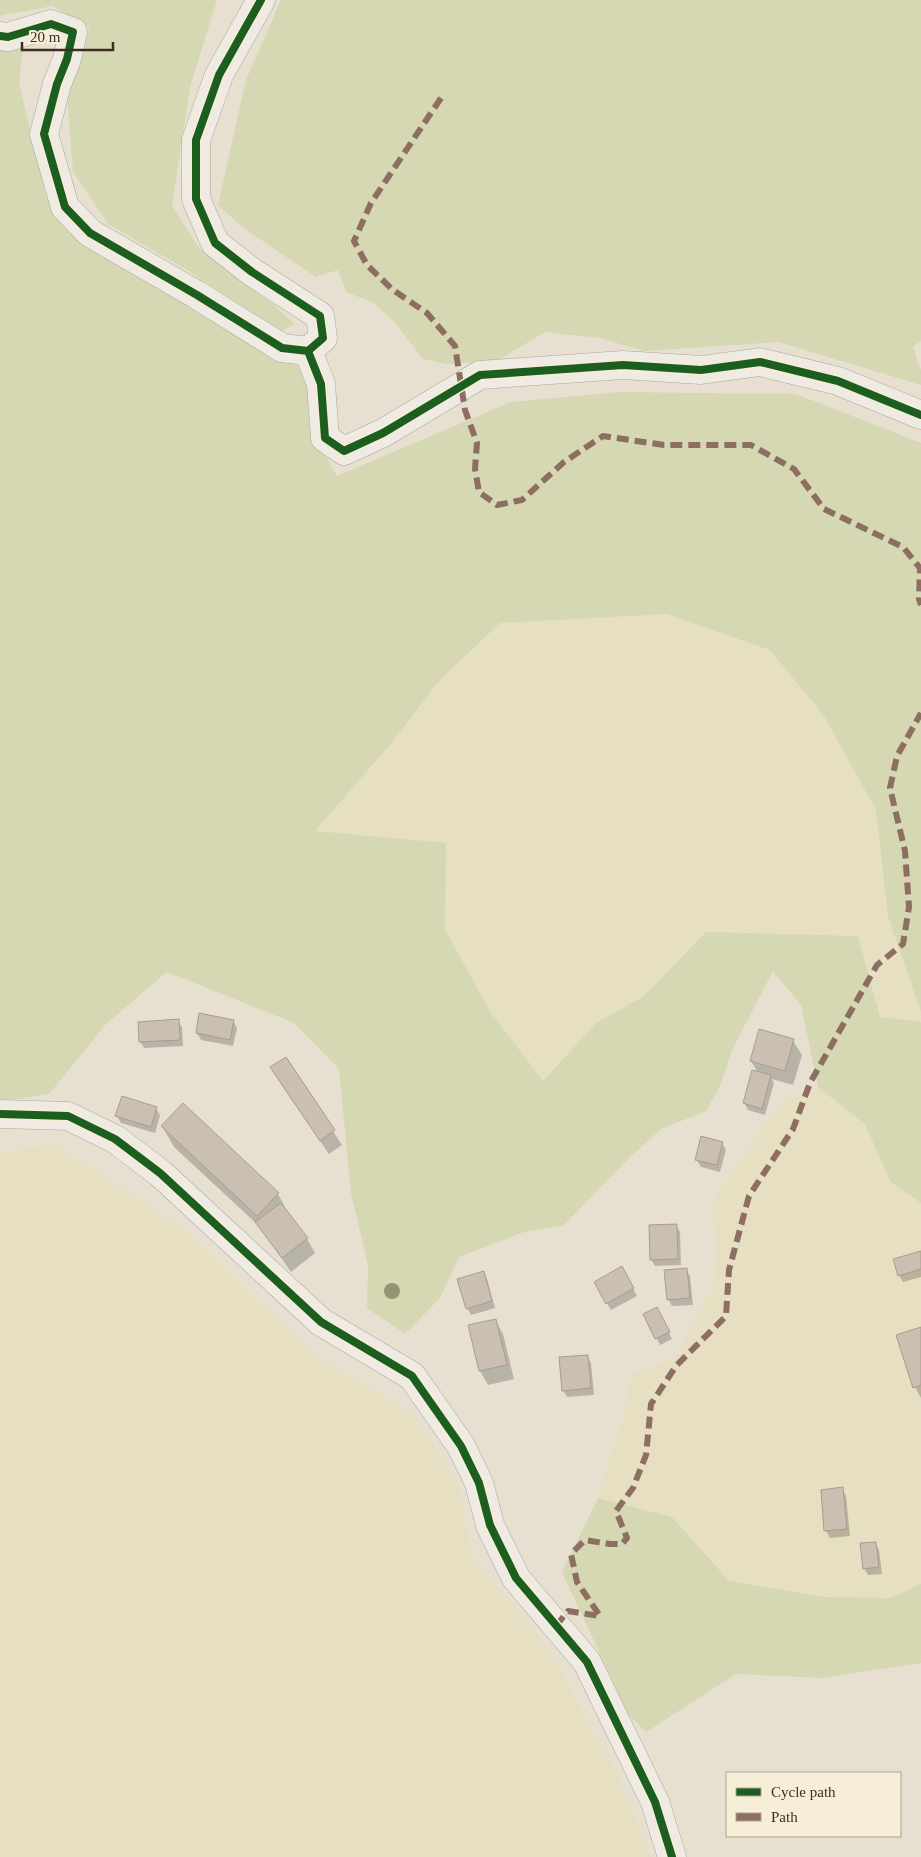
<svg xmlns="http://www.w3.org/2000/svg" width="921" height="1857" font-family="'Times New Roman',serif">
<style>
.farmland{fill:#e6dfc2}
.green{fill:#d6d7b3}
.shadow{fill:#0003}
.building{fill:#cbbfb2;stroke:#a89c90}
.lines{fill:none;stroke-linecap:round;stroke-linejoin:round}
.minor-casing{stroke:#ada599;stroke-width:29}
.minor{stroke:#efebe3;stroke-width:28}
.quiet{stroke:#8d6e63;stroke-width:6;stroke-dasharray:12 6;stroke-linecap:butt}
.cycleway-casing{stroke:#f7eed8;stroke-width:11}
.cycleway{stroke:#1b5e20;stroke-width:8}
.tree{fill:#929673}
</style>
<rect width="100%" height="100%" fill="#e7e0d1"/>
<path class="farmland" d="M667 614 770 650 824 716 876 810 888 916 921 1012V1022L880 1017 858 936 706 932 644 996 595 1023 543 1081 489 1010 445 929 446 844 315 832 388 747 440 680 500 623Z
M818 1087 865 1124 890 1181 921 1203V1584L890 1598 825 1597 729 1581 672 1517 598 1498 623 1417 632 1374 676 1357 715 1282 717 1230 710 1205 783 1099Z
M55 1144 179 1225 318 1357 413 1414 458 1482 473 1559 547 1646 621 1782 651 1857H0V1153Z"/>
<path class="green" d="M0 0H217L190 87 172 206 200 249 275 306 295 324 280 332 187 270 108 224 73 172 67 98 86 42 89 27 52 6 0 16Z
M281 0H921V341L913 347 921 370V385L778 342 644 351 600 338 545 332 502 358 480 375 469 363 446 364 423 359 397 325 374 303 346 292 338 270 316 277 242 227 218 205 246 80Z
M0 47H23L19 83 47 200 83 237 150 280 306 370 313 434 337 476 511 402 620 392 796 394 921 443V1012L888 916 876 810 824 716 770 650 667 614 500 623 440 680 388 747 315 831 446 843 445 929 489 1010 543 1081 596 1023 644 996 706 932 858 936 880 1017 921 1022V1203L890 1181 865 1124 818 1087 801 1005 773 971 732 1050 721 1084 706 1111 661 1129 628 1159 563 1226 524 1232 459 1257 440 1298 405 1334 367 1308 368 1265 351 1193 339 1069 294 1023 167 972 106 1024 49 1094 0 1102Z
M598 1498 672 1517 729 1581 825 1597 890 1598 921 1584V1663L822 1678 736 1674 646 1732 628 1714 562 1572Z"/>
<path class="shadow" d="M178 1021 182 1027 183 1046 144 1048 140 1041Z
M233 1021 237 1028 233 1046 201 1040 197 1033Z
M793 1041 802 1055 793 1085 772 1079 774 1083 765 1115 748 1110 744 1103 758 1073 751 1061Z
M285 1059 342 1145 329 1154 280 1082Z
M156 1108 160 1115 155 1133 121 1123 117 1116Z
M162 1126 278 1194 289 1215 307 1239 315 1253 291 1272 260 1227 174 1147Z
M722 1143 726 1150 720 1172 701 1167 697 1160Z
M676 1225 680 1232 681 1265 655 1266 651 1259Z
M921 1252V1277L903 1282 899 1275Z
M622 1268 637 1296 611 1310 595 1282Z
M686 1269 690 1276 693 1305 672 1306 668 1299Z
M483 1273 487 1279 495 1308 471 1315 467 1308Z
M644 1314 660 1315 672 1339 660 1345Z
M495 1320 503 1334 514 1379 488 1385 480 1371 469 1326Z
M921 1329V1398L915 1387Z
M587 1356 591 1363 594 1395 567 1397 563 1390Z
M842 1489 846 1496 850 1536 830 1538 826 1531Z
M875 1543 879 1550 882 1574 868 1575 864 1568Z"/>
<path class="building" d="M199 1013 234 1020 230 1040 196 1033Z
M179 1019 180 1040 139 1042 138 1022Z
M759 1029 794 1039 785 1071 750 1061Z
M286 1057 335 1130 320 1141 270 1067Z
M752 1070 771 1075 762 1109 743 1103Z
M122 1096 157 1107 151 1127 115 1116Z
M183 1103 279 1193 257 1216 161 1126Z
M701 1136 723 1142 717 1165 695 1160Z
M281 1203 308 1238 282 1258 255 1222Z
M677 1224 678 1259 650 1260 649 1225Z
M921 1251V1269L898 1276 893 1259Z
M622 1266 634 1288 606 1304 594 1282Z
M687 1268 690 1298 667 1300 664 1270Z
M484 1271 492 1301 466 1309 457 1279Z
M657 1307 670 1332 655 1339 643 1314Z
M496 1319 507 1365 479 1371 468 1325Z
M921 1327V1385L913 1388 896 1335Z
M588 1355 591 1388 562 1391 559 1357Z
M843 1487 847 1529 824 1531 821 1490Z
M876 1542 879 1567 863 1569 860 1543Z"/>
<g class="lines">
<defs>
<path id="minor" d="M0 36 8 37 51 24 73 32 67 59 57 84 44 134 65 207 90 233 197 295 282 348 308 351 323 338 320 316 252 272 215 243 196 199V140L219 75 261 0
M308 351 321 384 325 438 344 451 383 433 480 375 623 365 701 370 760 362 838 381 921 415
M0 1114 68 1116 115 1139 160 1173 321 1322 412 1376 461 1446 479 1483 490 1525 516 1578 587 1662 655 1802 672 1857"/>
</defs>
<use href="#minor" class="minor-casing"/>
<use href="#minor" class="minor"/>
<path class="quiet" d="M441 98 371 203 354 241 367 265 393 290 427 313 455 346 465 410 477 443 475 469 479 492 497 505 522 500 564 462 603 436 664 445H751L794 469 824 509 903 547 920 568 919 599 921 605
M556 1626 568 1611 600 1616 577 1582 571 1554 585 1540 610 1544H622L627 1538 616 1511 633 1488 646 1455 651 1404 676 1366 726 1316 729 1270 749 1196 793 1129 810 1083 877 965 903 944 909 907 905 851 890 788 897 756 921 713"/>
<defs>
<path id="cycleway" d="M0 36 8 37 51 24 73 32 67 59 57 84 44 134 65 207 90 233 197 295 282 348 308 351 323 338 320 316 252 272 215 243 196 199V140L219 75 261 0
M308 351 321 384 325 438 344 451 383 433 480 375 623 365 701 370 760 362 838 381 921 415
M0 1114 68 1116 115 1139 160 1173 321 1322 412 1376 461 1446 479 1483 490 1525 516 1578 587 1662 655 1802 672 1857"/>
</defs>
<use href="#cycleway" class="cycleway-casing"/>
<use href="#cycleway" class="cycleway"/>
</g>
<circle class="tree" cx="392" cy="1291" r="8"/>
<rect x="726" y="1772" width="175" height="65" fill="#f7eed8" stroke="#ada18e"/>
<rect x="736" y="1788" width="25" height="8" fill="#1b5e20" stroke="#ada18e"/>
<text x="771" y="1797" font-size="15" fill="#3d2e20">Cycle path</text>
<rect x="736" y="1813" width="25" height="8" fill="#8d6e63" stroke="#ada18e"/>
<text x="771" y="1822" font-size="15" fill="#3d2e20">Path</text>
<path d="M22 42v8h91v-8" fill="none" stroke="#3d2e20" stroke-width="2.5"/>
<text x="30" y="42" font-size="15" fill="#3d2e20" stroke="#f7eed8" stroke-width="4" paint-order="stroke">20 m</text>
</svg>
